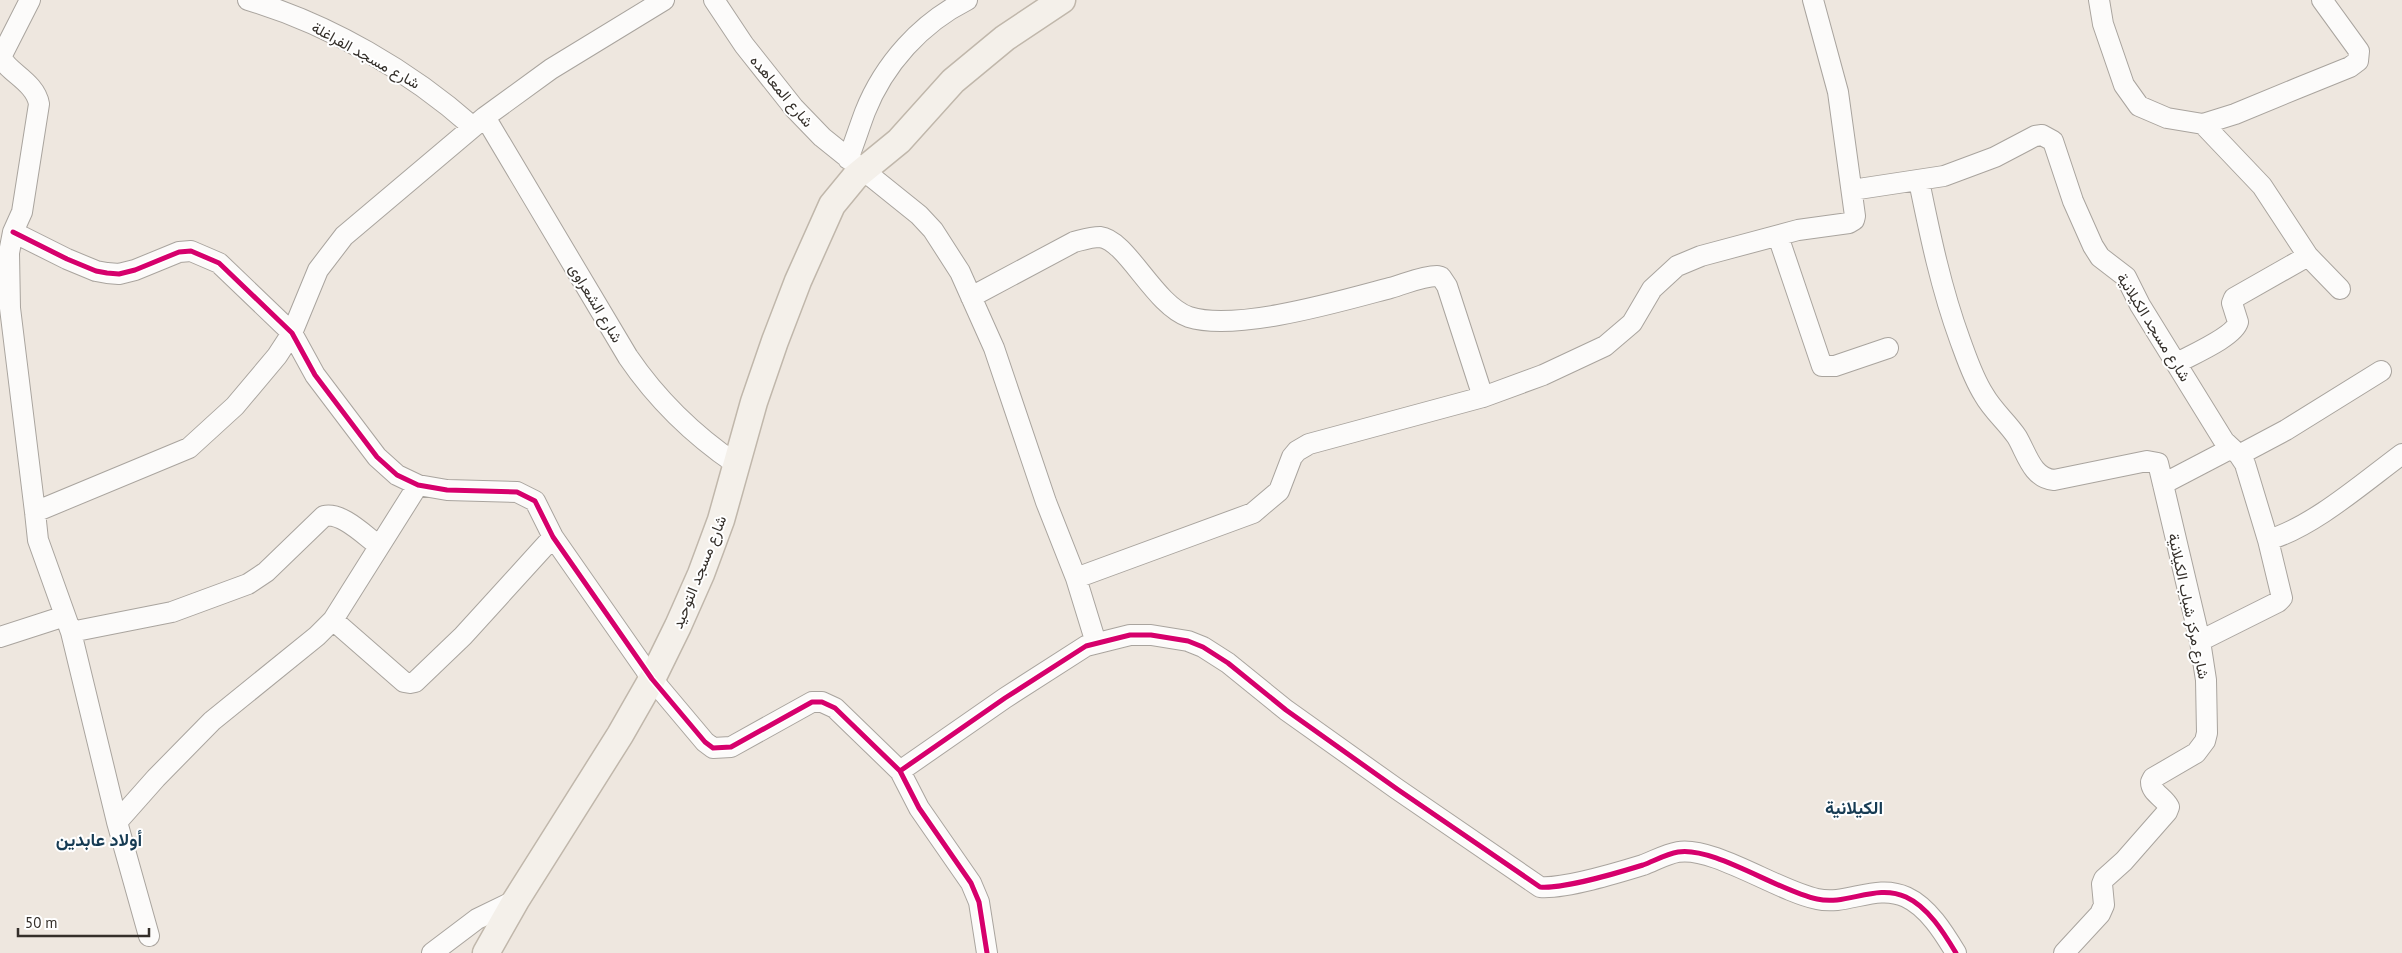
<svg xmlns="http://www.w3.org/2000/svg" width="2402" height="953" font-family="'PT Sans',Vazirmatn,sans-serif">
<style>
.lines{fill:none;stroke-linecap:round;stroke-linejoin:round}
.minor-casing{stroke:#a9a49e;stroke-width:22}
.major-casing{stroke:#c0b7ab;stroke-width:29}
.minor{stroke:#fcfbfa;stroke-width:20}
.major{stroke:#f4f0ea;stroke-width:26}
.cycleway-casing{stroke:#fff;stroke-width:8}
.cycleway{stroke:#d6006c;stroke-width:5}
.labels{text-anchor:middle;dominant-baseline:central;stroke-width:4;stroke-linejoin:round;paint-order:stroke}
.street-label{font-size:15px;fill:#342f2a;stroke:#fff}
.quarter-label{font-size:18px;font-weight:bold;fill:#163b53;stroke:#fff}
</style>
<rect width="100%" height="100%" fill="#eee7df"/>
<g class="lines">
<defs>
<path id="minor" d="M30 0 2 55C2 70 35 80 39 104L22 212 13 232 9 253 10 308 35 512 38 540 71 632 117 822 149 936
M248 0C329 24 410 71 473 127
M714 0 744 45 794 108 822 137 919 215 933 230 960 272 994 348 1046 502 1076 578 1096 643
M2099 0 2103 24 2124 85 2139 106 2167 118 2203 124 2235 114 2298 88 2350 67 2358 61 2359 51 2322 0
M485 117 628 357C658 401 692 434 736 464
M2203 124 2262 186 2308 256 2340 289
M848 159C854 144 859 128 865 112 884 64 921 23 967 0
M1919 181C1930 235 1941 288 1960 340 1967 359 1973 378 1984 395 1993 411 2007 422 2017 437 2027 454 2032 478 2054 480L2147 461 2158 463 2200 641 2206 680 2207 733 2205 741 2196 753 2153 778 2151 782C2151 793 2164 797 2169 807L2167 812 2124 861 2104 879 2102 884 2104 905 2100 914 2064 953
M1852 190 1944 176 1995 157 2035 136 2042 135 2053 141 2073 201 2093 246 2100 257 2126 277 2140 305 2224 441 2239 455 2245 464 2268 540 2282 598 2278 602 2200 641
M13 232 67 259 96 271 107 273 119 274 135 270 179 252 191 251 219 263 292 333 315 375 377 457 397 475 418 485 447 490 517 492 535 501 553 537 652 679 705 742 713 748 731 747 812 702H822L835 708 900 771 919 808 971 883 979 902 987 953
M1778 236 1822 366H1835L1888 348
M971 297 1074 242C1082 240 1091 237 1100 237 1127 240 1154 305 1189 317 1236 332 1341 301 1390 288 1405 284 1422 276 1437 276L1441 277 1447 286 1483 397
M2177 363C2191 355 2234 337 2238 322L2232 303 2234 298 2308 256
M2239 455 2286 430 2381 371
M2163 484 2230 449
M35 512 189 448 235 406 277 356 292 333 318 270 344 236 485 117 551 69 664 0
M2268 540C2313 527 2364 482 2402 454
M1076 578 1253 513 1279 491 1292 457 1297 451 1309 444 1483 397 1543 375 1605 346 1632 323 1652 289 1677 266 1701 256 1798 230 1849 223 1854 220 1855 216 1838 92 1813 0
M333 620 404 682 410 683 415 682 463 636 553 537
M71 632 172 612 248 584 266 572 324 516C342 512 364 535 378 545
M0 637 65 616
M900 771 1005 698 1086 646 1130 635H1151L1188 641 1203 647 1228 663 1286 710 1397 789 1540 887C1565 889 1617 873 1643 865 1654 861 1666 854 1678 852 1713 846 1778 891 1817 899 1847 906 1876 883 1906 897 1928 907 1944 933 1956 953
M117 822 156 778 212 721 317 636 333 620 418 485
M432 953 477 919 516 900"/>
<path id="major" d="M486 953 516 900 620 735 652 679 678 626 701 574 721 520 754 402 775 341 798 281 832 205 855 177 899 141 953 81 1005 38 1062 0"/>
</defs>
<use href="#minor" class="minor-casing"/>
<use href="#major" class="major-casing"/>
<use href="#minor" class="minor"/>
<use href="#major" class="major"/>
<defs>
<path id="cycleway" d="M13 232 67 259 96 271 107 273 119 274 135 270 179 252 191 251 219 263 292 333 315 375 377 457 397 475 418 485 447 490 517 492 535 501 553 537 652 679 705 742 713 748 731 747 812 702H822L835 708 900 771 919 808 971 883 979 902 987 953
M900 771 1005 698 1086 646 1130 635H1151L1188 641 1203 647 1228 663 1286 710 1397 789 1540 887C1565 889 1617 873 1643 865 1654 861 1666 854 1678 852 1713 846 1778 891 1817 899 1847 906 1876 883 1906 897 1928 907 1944 933 1956 953"/>
</defs>
<use href="#cycleway" class="cycleway-casing"/>
<use href="#cycleway" class="cycleway"/>
</g>
<g class="labels">
<g class="street-label">
<text transform="translate(366 55) rotate(29)">شارع مسجد الفراغلة</text>
<text transform="translate(782 91) rotate(50)">شارع المعاهده</text>
<text transform="translate(596 303) rotate(59)">شارع الشعراوى</text>
<text transform="translate(2154 327) rotate(58)">شارع مسجد الكيلانية</text>
<text transform="translate(699 572) rotate(-68)">شارع مسجد التوحيد</text>
<text transform="translate(2189 606) rotate(78)">شارع مركز شباب الكيلانية</text>
</g>
<g class="quarter-label">
<text x="1854" y="807">الكيلانية</text>
<text x="99" y="839">أولاد عابدين</text>
</g>
</g>
<path d="M18 928v8h131v-8" fill="none" stroke="#342f2a" stroke-width="2.5"/>
<text x="25" y="928" font-size="15" fill="#342f2a" stroke="#ffffff" stroke-width="4" paint-order="stroke">50 m</text>
</svg>
